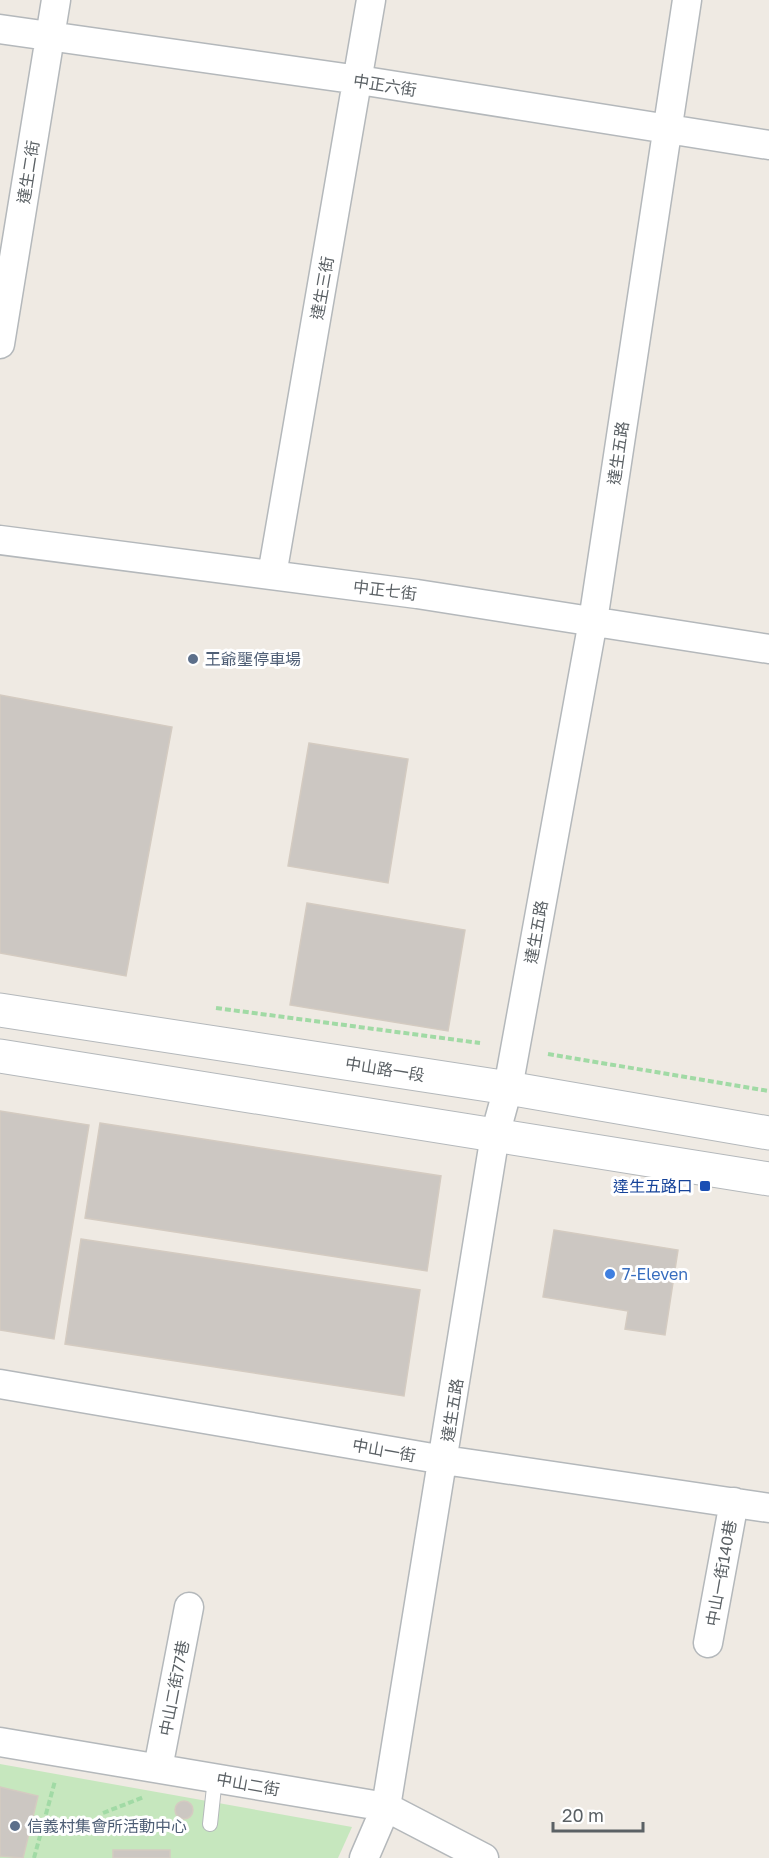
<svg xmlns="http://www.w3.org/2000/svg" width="769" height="1858" font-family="'Golos Text','Noto Sans TC',sans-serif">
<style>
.green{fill:#c6e7be}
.building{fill:#ccc7c2;stroke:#d4cbc1;stroke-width:1.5}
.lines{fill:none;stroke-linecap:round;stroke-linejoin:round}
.service-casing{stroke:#b4b8bb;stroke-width:16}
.minor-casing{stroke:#b4b8bb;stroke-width:31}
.tertiary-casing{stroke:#b4b8bb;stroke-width:35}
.path{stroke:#a1daa5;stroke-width:4;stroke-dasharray:6 3;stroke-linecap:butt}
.service{stroke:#fff;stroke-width:14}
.minor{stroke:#fff;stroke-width:28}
.tertiary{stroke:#fff;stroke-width:33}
.service-dot{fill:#5c6f8a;stroke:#fff;stroke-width:2}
.transit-dot{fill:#1a4fb4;stroke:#fff;stroke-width:2}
.shop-dot{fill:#3f7fe0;stroke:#fff;stroke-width:2}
.labels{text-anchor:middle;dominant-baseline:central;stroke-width:6;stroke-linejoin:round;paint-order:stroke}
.street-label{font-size:16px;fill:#5b6165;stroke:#fff}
.service-label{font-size:16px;fill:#4e5e75;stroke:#fff;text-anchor:start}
.transit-label{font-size:16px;fill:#164399;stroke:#fff;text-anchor:end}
.shop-label{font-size:16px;fill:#366cbe;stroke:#fff;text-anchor:start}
</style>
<rect width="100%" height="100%" fill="#efeae3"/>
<path class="green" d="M0 1764 352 1827 338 1858H0Z"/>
<path class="building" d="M0 695 172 727 126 976 0 953Z
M309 743 408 759 388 883 288 866Z
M307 903 465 930 448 1031 290 1005Z
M0 1111 89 1125 54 1339 0 1330Z
M100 1123 441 1176 427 1271 85 1218Z
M554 1230 678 1250 665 1335 625 1329 628 1311 543 1297Z
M81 1239 420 1290 404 1396 65 1344Z
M0 1787 38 1796 23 1858 0 1856Z
M175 1810a9 9 0 1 1 18 0a9 9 0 1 1-18 0Z
M113 1850H170V1858H113Z"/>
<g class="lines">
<defs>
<path id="service" d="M210 1824 215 1778"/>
<path id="minor" d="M0 29 359 80 769 145
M0 344 56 0
M0 540 417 594 769 649
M272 575 371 0
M0 1384 444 1460 769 1508
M708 1643 734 1502
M0 1742 386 1807 484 1858
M158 1768 189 1607
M364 1858 386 1807 495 1135 508 1088 593 621 687 0"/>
<path id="tertiary" d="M0 1010 508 1088 769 1133
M0 1056 769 1179"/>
</defs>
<use href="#service" class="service-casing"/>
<use href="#minor" class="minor-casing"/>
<use href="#tertiary" class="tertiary-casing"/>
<path class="path" d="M216 1008 480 1043
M548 1054 769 1091
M103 1813 144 1797
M34 1858 55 1781"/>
<use href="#service" class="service"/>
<use href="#minor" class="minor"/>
<use href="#tertiary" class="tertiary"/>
</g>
<g class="service-dot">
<circle cx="193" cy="659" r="6"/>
<circle cx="15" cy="1826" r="6"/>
</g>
<rect class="transit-dot" x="699" y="1180" width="12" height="12" rx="3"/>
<circle class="shop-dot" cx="610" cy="1274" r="6"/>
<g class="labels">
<g class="street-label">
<text transform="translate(385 85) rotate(9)">中正六街</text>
<text transform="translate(28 172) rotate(-81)">達生二街</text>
<text transform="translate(322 288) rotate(-80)">達生三街</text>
<text transform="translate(618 453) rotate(-82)">達生五路</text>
<text transform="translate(385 590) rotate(7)">中正七街</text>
<text transform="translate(536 932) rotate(-80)">達生五路</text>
<text transform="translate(385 1069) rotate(9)">中山路一段</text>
<text transform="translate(452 1410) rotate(-81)">達生五路</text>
<text transform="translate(384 1450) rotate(10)">中山一街</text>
<text transform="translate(721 1573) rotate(-80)">中山一街140巷</text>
<text transform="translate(174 1688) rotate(-79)">中山二街77巷</text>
<text transform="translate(248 1784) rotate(10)">中山二街</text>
</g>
<g class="service-label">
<text x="205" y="659">王爺壟停車場</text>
<text x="27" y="1826">信義村集會所活動中心</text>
</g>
<g class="transit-label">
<text x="693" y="1186">達生五路口</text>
</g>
<g class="shop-label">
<text x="622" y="1274">7-Eleven</text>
</g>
</g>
<path d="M553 1822v9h90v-9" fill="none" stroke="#5b6165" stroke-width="3"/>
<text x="562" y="1822" font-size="18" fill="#5b6165" stroke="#ffffff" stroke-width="4.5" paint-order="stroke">20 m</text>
</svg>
